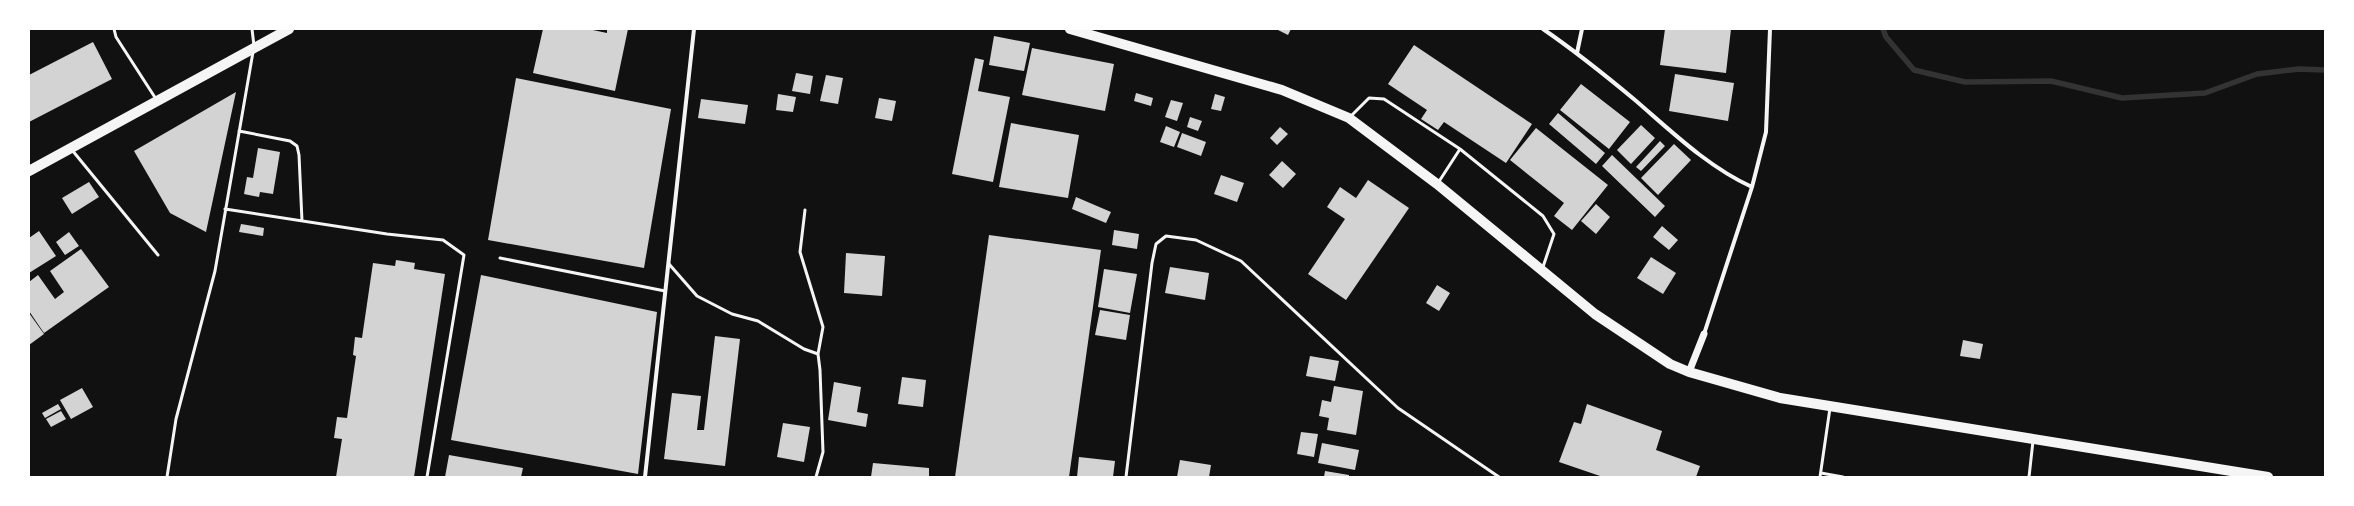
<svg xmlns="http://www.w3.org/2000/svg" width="2354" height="506" font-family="'Fira Sans',sans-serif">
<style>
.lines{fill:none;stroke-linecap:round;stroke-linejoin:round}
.stream{stroke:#333;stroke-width:5.5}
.building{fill:#d3d3d3}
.service{stroke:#f5f5f5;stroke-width:3}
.minor{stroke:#f5f5f5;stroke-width:4}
.tertiary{stroke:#f5f5f5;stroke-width:7}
.primary{stroke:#f5f5f5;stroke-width:10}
</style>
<rect width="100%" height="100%" fill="#111"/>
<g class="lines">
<path class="stream" d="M1883 29 1886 37 1914 70 1965 82 2051 81 2122 98 2205 93 2257 74 2299 69 2325 70"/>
</g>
<path class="building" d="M543 29H588L607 33V29H628L615 91 533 73Z
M1276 29H1291L1288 35Z
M1665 29H1731L1726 73 1660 65Z
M994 36 1030 43 1024 71 989 65Z
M93 42 112 79 29 122V75Z
M1414 45 1532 124 1506 163 1444 122 1438 130 1421 119 1427 110 1388 84Z
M1032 48 1114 64 1105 111 1022 95Z
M975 58 984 60 978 91 1010 97 993 182 952 174Z
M796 73 813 76 810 94 792 91Z
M1675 74 1734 83 1728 121 1669 111Z
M826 75 843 78 838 104 820 101Z
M516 78 671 109 644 268 488 240Z
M1581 84 1630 122 1609 149 1560 110Z
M236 92 206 232 170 213 134 151Z
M1136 93 1153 98 1151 106 1134 101Z
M778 94 796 97 793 112 776 110Z
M1215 94 1225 97 1221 111 1211 109Z
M879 98 896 101 892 121 875 118Z
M701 99 748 105 745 124 698 118Z
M1171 100 1183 103 1177 121 1165 117Z
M1558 113 1605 153 1596 164 1549 124Z
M1190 117 1202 121 1198 131 1187 127Z
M1011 123 1079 135 1068 198 999 187Z
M1641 125 1655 138 1631 164 1617 150Z
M1166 126 1180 132 1174 147 1160 142Z
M1280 127 1288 134 1277 145 1270 138Z
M1536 128 1608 185 1572 230 1554 216 1564 203 1510 160Z
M1182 133 1206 142 1201 156 1177 147Z
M1660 141 1665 146 1641 171 1636 167Z
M1674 144 1691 160 1658 195 1641 178Z
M258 148 280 152 273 194 260 192 259 197 244 194 247 177 253 178Z
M1612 155 1665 206 1655 217 1602 166Z
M1282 161 1296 174 1283 188 1269 175Z
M1221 175 1244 183 1237 202 1214 194Z
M1368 180 1409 208 1346 300 1308 274 1345 219 1327 207 1340 187 1356 198Z
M89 182 99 197 72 214 62 198Z
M1076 197 1111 212 1106 223 1072 209Z
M1596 204 1610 217 1596 234 1581 221Z
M241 224 264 228 263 236 239 232Z
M1662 226 1678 240 1669 250 1653 237Z
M1114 230 1139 234 1137 249 1112 245Z
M39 231 56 256 29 273V238Z
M69 232 79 246 65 255 56 242Z
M989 235 1101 250 1069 477H955Z
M81 249 109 287 44 333 29 311V282L38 275 55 299 64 292 50 271Z
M846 253 885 256 882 296 844 293Z
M1651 257 1676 273 1663 294 1637 278Z
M396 260 415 263 414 269 445 274 414 477H336L342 439 334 438 337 417 347 418 356 356 353 355 355 337 362 338 373 263 395 266Z
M1170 267 1209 273 1205 300 1165 293Z
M1104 269 1137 274 1130 313 1098 307Z
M481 275 657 312 638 474 451 440Z
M1437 285 1450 293 1439 311 1426 303Z
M1100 310 1130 315 1126 340 1095 335Z
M29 313 44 334 29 345Z
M715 336 740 339 725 466 664 459 672 393 701 396 697 430H704Z
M1963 340 1983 344 1980 359 1960 356Z
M1310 356 1339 361 1335 381 1306 376Z
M902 377 926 380 923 407 898 404Z
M834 382 861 387 857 412 868 414 866 427 828 420Z
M1334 386 1363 391 1356 435 1327 430 1329 418 1319 416 1322 400 1331 402Z
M82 388 93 407 71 419 60 400Z
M58 404 61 409 45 418 42 413Z
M1587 404 1662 431 1656 450 1700 466 1696 477H1603L1559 462 1574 422 1581 424Z
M61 411 66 419 51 427 46 419Z
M783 423 810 427 804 462 777 457Z
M1301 432 1318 434 1314 457 1297 454Z
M1322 443 1359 450 1355 470 1318 463Z
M449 455 523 468 521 477H445Z
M1079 457 1115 461 1113 477H1077Z
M1180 460 1211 465 1209 477H1177Z
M873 463 929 468V477H871Z
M1325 471 1349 475V477H1324Z"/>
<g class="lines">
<path class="service" d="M114 29 116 37 156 99
M252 29 254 46
M1350 117 1369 98 1384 99 1460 149 1543 216 1554 234 1543 267
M239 131 290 141 297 146 299 155 302 221
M72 150 158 255
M1438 183 1460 149
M225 209 387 234 443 240 464 255 427 477
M805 210 800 252 823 327 818 354
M500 258 665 291
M669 264 697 296 732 314 758 321 804 349 818 354 820 370 823 452 816 477
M1821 473 1843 477
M167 477 176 419 215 271 253 52
M1126 477 1152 263 1156 244 1166 236 1196 240 1241 261 1398 408 1499 477
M1820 477 1830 408
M2029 477 2033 441"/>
<path class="minor" d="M1543 29C1575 51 1605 75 1635 100 1671 131 1708 167 1752 187
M1577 53 1582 29
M1704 334 1752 187 1766 132 1770 29
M645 477 694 29"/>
<path class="tertiary" d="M1689 372 1704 334"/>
<path class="primary" d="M1070 29 1282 90 1349 118 1437 184 1595 314 1670 364 1689 372 1780 398 2268 477
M29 171 289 29"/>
</g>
<rect width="2354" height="506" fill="none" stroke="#ffffff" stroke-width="60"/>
</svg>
